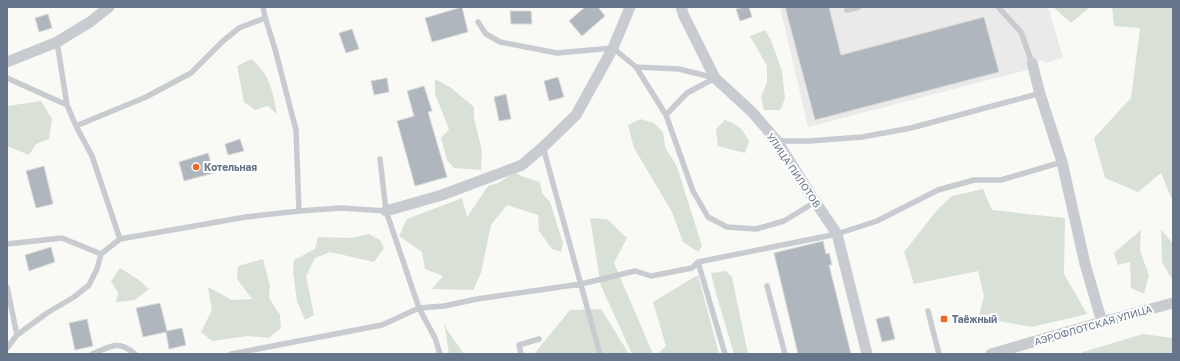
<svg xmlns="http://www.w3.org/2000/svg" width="1180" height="361" font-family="'Golos Text',sans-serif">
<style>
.built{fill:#e9eae9}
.green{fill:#d9e1d7}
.building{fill:#afb6bd;stroke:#dadbd8}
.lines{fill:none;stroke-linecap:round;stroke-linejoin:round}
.service{stroke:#c8cbcf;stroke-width:5.5}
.minor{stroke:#c8cbcf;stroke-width:11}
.poi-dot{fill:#ee6921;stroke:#fff;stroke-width:1.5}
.labels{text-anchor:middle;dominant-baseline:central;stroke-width:4;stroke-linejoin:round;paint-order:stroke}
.poi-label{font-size:10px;font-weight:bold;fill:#667589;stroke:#fff;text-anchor:start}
.street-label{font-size:10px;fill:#667589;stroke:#fff}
</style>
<rect width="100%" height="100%" fill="#f9f9f6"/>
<path class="built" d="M780 7H1048L1063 58 1045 63 1044 60 1026 65 1027 70 808 127Z"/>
<path class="green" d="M1053 7H1087L1088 9 1071 23Z
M1112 7H1173V202L1161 173 1138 192 1105 178 1094 138 1131 98 1140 28 1114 26Z
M765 30 771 40 782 71 785 99 780 110H764L761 97 767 82V66L750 36Z
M251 59C270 74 273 92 277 114L268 106 255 110 244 102 237 66Z
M435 79 450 87 474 107V118L482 151 481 170 454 168 447 160 441 138 449 129 435 94Z
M41 101 52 119 49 139 36 144 29 155 7 146V106Z
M640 119 654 123 663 132 665 147 677 167 702 246 698 252 683 242 672 212 634 148 628 125Z
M725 120C740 126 741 127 749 141L745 153 718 146 716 129Z
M515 172 521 176 540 182 542 193 550 202 563 243 561 252 552 249 539 231 538 215 507 205 491 225 481 273 473 290 432 289 443 276 425 269 422 252 399 236 407 219 462 198 467 217 488 186 498 183Z
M983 189 992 210 1065 218 1064 274 1087 314 1032 327 993 320 978 319 984 296 978 271 914 284 904 252 938 209 952 196Z
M590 218 607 219 627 238 614 263 653 354H632L601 286Z
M1161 229 1173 244V281L1162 262Z
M1141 230 1140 251 1149 275 1144 294 1131 288 1130 262 1118 265 1114 253Z
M369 234 380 240 384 248 374 262 330 252 315 258 306 276 314 315 305 320 297 301 293 271 294 260 315 249 318 237 352 238Z
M263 259 270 286 269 298 280 315 281 328 269 338 248 336 212 341 201 332 212 310 208 287 232 300 252 299 237 279 238 266Z
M120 268 139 280 149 289 135 300 116 302 118 293 111 281Z
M726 271 732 277 748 354H734L715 290 711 273Z
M698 275 719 354H657L666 346 653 302Z
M601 309 629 354H534L570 310Z
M444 322 447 330 464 354H449Z
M1143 334 1173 338V354H1080L1083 352Z"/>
<path class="building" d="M462 7 468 32 432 42 425 18Z
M585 7H598L605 16 582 36 569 21Z
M745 7H749L752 17 740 21 736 9Z
M785 7H829L841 55 984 17 999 72 815 120Z
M510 11H531L532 24H511Z
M48 14 52 28 39 32 35 18Z
M352 29 359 49 346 53 339 33Z
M558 77 564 97 549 101 544 81Z
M387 78 389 92 374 95 371 81Z
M424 86 432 111 428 112 447 177 415 186 397 121 414 116 407 91Z
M506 94 511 119 499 121 494 97Z
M240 139 244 151 228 155 225 144Z
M208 153 214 173 184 181 179 162Z
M44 166 53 204 36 208 26 171Z
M823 241 826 254 829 253 832 265H829L851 354H798L774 253Z
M51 247 55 262 29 271 25 255Z
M160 303 167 331 182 328 186 345 169 349 166 332 143 337 136 308Z
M889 316 895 339 882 342 876 319Z
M87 319 93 346 75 350 69 323Z"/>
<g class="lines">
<path class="service" d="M263 7 265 17 275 49 296 130 299 211
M998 7 1021 32 1032 63
M847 10 859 7
M478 22 486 34 500 42 557 53 613 48 636 67 666 115 693 191 708 217 727 227 756 229 784 221 815 202
M57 42 67 105 76 126 92 156 120 239
M636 67 679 69 715 78
M7 78 67 105
M666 115 687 93 715 78
M76 126 146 97 191 73 223 41 239 28 265 18
M777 141H809L862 137 911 128 1041 93
M543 147 600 354
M380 159 386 211 419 308 435 338 440 354
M7 244 62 238 101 254
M698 262 725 354
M767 286 785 354
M7 287 17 335
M928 311 939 354
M7 348 17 335 47 313 74 297 89 285 97 269 101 254 120 239 246 217 299 211 341 208 386 211
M92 354C110 347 118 339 135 354
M231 354 382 325 419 308 444 306 477 299 581 284 635 271 651 276 692 268 698 262 837 234 877 221 938 190 974 180H1001L1062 162
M521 354 519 345 539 339"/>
<path class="minor" d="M681 7 684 16 715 78 752 112 777 141 812 197 837 234 867 354
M7 62 57 42 90 22 109 7
M1032 63 1040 94 1062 162 1085 264 1102 322
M386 211 442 195 522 165 543 147 576 115 613 48 630 7
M991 354 1102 322 1173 303"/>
</g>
<g class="poi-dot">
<circle cx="196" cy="167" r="4"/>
<rect x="940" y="315" width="8" height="8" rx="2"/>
</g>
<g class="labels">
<g class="poi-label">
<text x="204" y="167">Котельная</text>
<text x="952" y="319">Таёжный</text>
</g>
<g class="street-label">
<text transform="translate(794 170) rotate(56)">УЛИЦА ПИЛОТОВ</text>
<text transform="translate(1093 325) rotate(-16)">АЭРОФЛОТСКАЯ УЛИЦА</text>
</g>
</g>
<rect width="1180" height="361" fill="none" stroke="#667589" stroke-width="16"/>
</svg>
